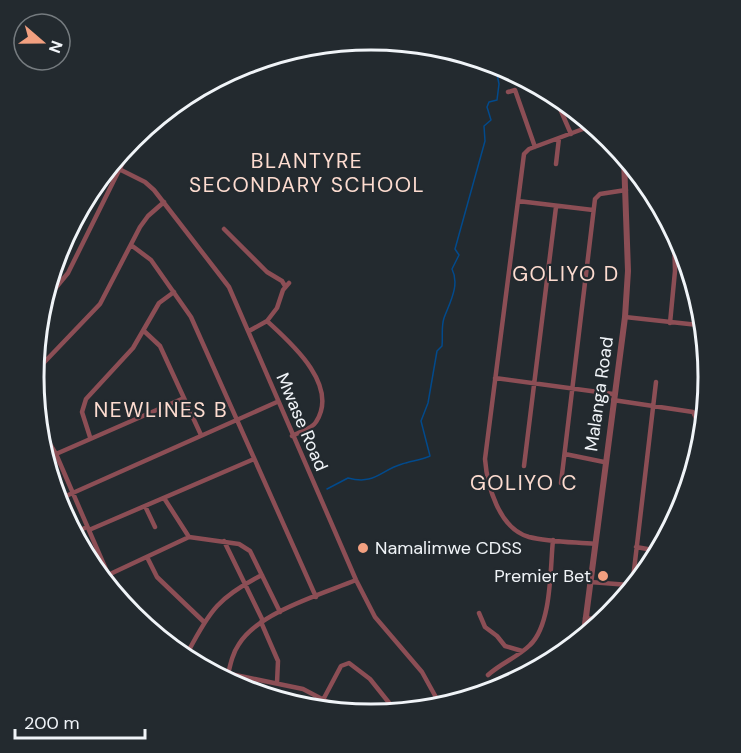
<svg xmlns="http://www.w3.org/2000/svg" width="741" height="753" font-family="'DM Sans',sans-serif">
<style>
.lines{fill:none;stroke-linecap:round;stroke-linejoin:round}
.stream{stroke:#024a8c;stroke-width:1.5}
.minor{stroke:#8c4e55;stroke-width:4.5}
.tertiary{stroke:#8c4e55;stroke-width:6}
.poi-dot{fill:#f2a080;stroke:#232a2f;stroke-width:2}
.labels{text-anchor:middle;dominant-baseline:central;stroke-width:4.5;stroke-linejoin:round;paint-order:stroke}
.street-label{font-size:18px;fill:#f0f4f8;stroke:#232a2f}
.poi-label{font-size:18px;fill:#f0f4f8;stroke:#232a2f;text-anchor:start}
.quarter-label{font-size:21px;letter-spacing:1.5px;fill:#fddcd0;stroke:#232a2f}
.rim{fill:none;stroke:#f0f4f8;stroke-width:3}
</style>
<rect width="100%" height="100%" fill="#232a2f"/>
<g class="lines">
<path class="stream" d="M327 489 348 478C375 485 379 471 402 464 411 461 421 460 430 456L421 421 428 403 437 351 442 346C443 337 441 327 444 318 450 302 460 285 452 269L459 255 455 249 485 141 484 126 491 120 487 107 489 102 497 100 499 84 495 64"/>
<path class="minor" d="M508 92 515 90 535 147
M558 104 571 134
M591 126 529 149 524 154 485 459C487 485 499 529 529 537 550 542 573 542 595 544
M556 164 559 138
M121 170 145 182 154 190 229 287 356 580 375 617 422 672 438 701
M518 201 593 210
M224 229 267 272 282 281 285 286
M131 245 151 260 191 317 316 597
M49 296 68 273 137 134
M625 317 698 325
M267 321 277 308 283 290 289 283
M670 323 675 271 674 235
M144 331 160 346 201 435
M249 331 267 321C290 342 340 385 316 422 312 429 299 432 292 436
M34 373 100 304 140 227 148 216 164 202
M495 378 613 394
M613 400 693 412 697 420 694 447
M45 436 56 454 114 588
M90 437 82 412 86 399 133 348 159 303 174 292
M56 454 184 398
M565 454 604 462
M524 466 556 207
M561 483 595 199 600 194 626 190
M164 498 189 537
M57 500 277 402
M145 506 155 527
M89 530 254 459
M76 532 87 527
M224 541 263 621
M636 547 653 550
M147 557 157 577 204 622
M108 575 189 537 239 544 250 551 280 612
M633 579 656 382
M590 582 629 585
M129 611 135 617
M479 613 485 627 497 636 505 646 522 651
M585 618 601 620
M261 622 278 661 277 683
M188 652C210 610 219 597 262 575
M216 671 303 689 339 708
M488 675C501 663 518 657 530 645 552 624 550 568 553 540
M227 679C230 666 232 654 239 644 259 612 322 594 356 580
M324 698 341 666 349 663 370 679 394 709"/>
<path class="tertiary" d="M584 632 625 317 628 271 624 159"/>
</g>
<g class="poi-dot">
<circle cx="363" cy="548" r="6"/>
<circle cx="603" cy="576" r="6"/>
</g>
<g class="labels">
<g class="street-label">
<text transform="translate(599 394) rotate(-82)">Malanga Road</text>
<text transform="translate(302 422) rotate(67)">Mwase Road</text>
</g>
<g class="poi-label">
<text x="375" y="548">Namalimwe CDSS</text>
<text x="591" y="576" text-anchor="end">Premier Bet</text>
</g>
<g class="quarter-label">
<text x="307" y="161">BLANTYRE<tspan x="307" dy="24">SECONDARY SCHOOL</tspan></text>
<text x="566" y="274">GOLIYO D</text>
<text x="161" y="410">NEWLINES B</text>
<text x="524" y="483">GOLIYO C</text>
</g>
</g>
<path d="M0 0H741V753H0ZM44 377a327 327 0 1 1 654 0a327 327 0 1 1-654 0Z" fill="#232a2f" fill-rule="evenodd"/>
<path class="rim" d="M44 377a327 327 0 1 1 654 0a327 327 0 1 1-654 0Z"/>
<g transform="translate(42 42) rotate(110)"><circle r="28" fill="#232a2f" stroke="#757b7f" stroke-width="1.5"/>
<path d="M0-4.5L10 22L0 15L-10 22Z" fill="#f2a080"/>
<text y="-9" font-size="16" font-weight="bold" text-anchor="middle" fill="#f0f4f8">N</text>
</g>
<path d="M15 729v9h130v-9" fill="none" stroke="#f0f4f8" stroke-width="3"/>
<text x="24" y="729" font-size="18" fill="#f0f4f8" stroke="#232a2f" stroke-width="4.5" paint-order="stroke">200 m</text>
</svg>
